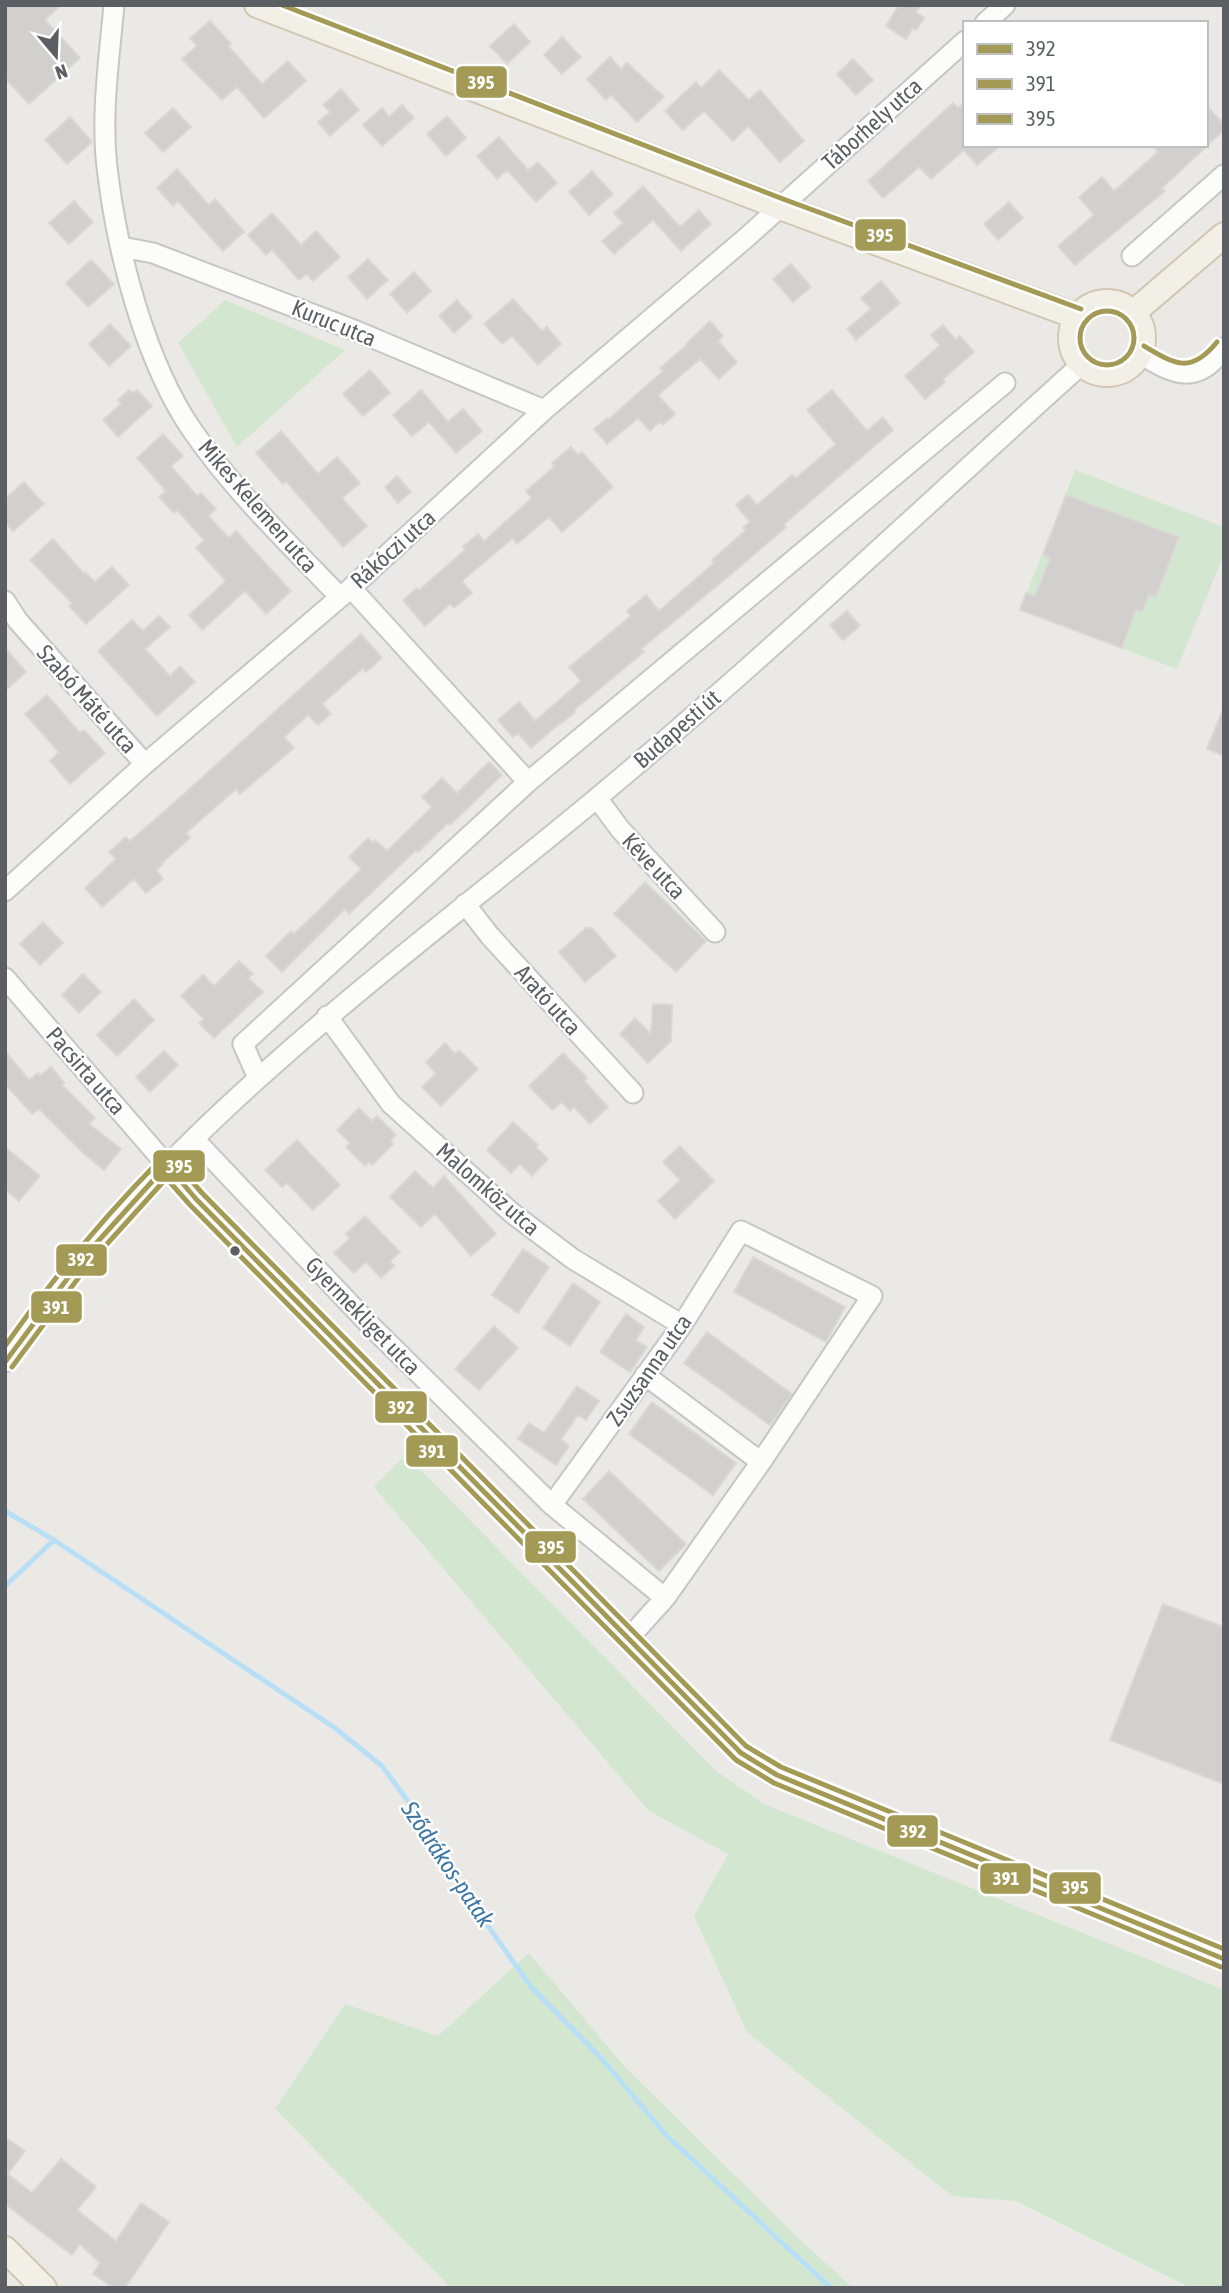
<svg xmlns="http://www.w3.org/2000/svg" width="1229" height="2293" font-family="'Asap Condensed',sans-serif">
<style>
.green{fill:#d3e7d0}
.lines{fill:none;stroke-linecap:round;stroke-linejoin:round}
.stream{stroke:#b8dff6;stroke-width:5}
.building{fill:#d1d0ce;stroke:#dad8d4;stroke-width:2}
.minor-casing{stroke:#c6c6c6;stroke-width:23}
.major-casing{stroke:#d2c7b3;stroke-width:28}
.minor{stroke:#fcfcfb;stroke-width:19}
.major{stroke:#f2efe7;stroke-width:24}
.bus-1-casing{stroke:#fff;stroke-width:10}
.bus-2-casing{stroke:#fff;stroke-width:10}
.bus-3-casing{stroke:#fff;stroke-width:10}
.bus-1{stroke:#a39a55;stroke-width:5}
.bus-2{stroke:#a39a55;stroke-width:5}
.bus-3{stroke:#a39a55;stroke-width:5}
.bus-dot{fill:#5b5f63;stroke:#fff;stroke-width:2.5}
.labels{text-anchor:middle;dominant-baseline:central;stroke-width:5;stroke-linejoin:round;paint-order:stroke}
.street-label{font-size:23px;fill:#5b5f63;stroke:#fff}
.water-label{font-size:24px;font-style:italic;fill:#3e76a6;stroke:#fff}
.line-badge{stroke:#fff;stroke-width:2.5}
.badge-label{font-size:19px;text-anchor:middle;font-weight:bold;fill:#fff}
</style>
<rect width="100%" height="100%" fill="#eae9e5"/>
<path class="green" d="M225 300 345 350 237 447 178 343Z
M1075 470 1224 527V554L1177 669 1020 610Z
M406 1455 716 1771 766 1805 1224 1990V2288H1191L1016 2201 952 2196 747 2032 694 1916 728 1854 649 1811 374 1487Z
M529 1953 624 2066 795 2235 853 2288H451L275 2109 345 2004 438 2036Z"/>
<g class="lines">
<path class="stream" d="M5 1511 54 1540 335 1728 382 1766 413 1808 467 1896 531 1987 601 2058 668 2137 831 2288
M5 1586 54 1540"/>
</g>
<path class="building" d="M5 5H61L45 20 80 58 29 104 5 78Z
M899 5H921L916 12 924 18 916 30 913 28 906 39 886 26Z
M210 21 231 44 228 46 262 84 288 61 306 81 264 118 237 87 222 100 182 59 197 46 190 38Z
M514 24 530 42 507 64 490 46Z
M562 37 581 57 562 74 544 55Z
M610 57 621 69 627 63 664 97 637 122 611 95 606 100 587 79Z
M853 59 873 80 856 95 837 74Z
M719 70 749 100 760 90 804 141 780 162 748 126 733 141 704 111 683 130 665 111 696 82 701 88Z
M341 89 359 110 330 136 318 122 330 112 323 105Z
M965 102V145H1001L977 165 964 150 931 179 919 167 883 198 868 181 953 103 958 108Z
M402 105 414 118 382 146 363 125 382 108 389 117Z
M1206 105 1224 125V130L1162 188 1165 191 1075 265 1058 246 1094 215 1079 197 1102 177 1114 191 1158 152 1152 145H1206Z
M173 108 191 127 163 152 145 133Z
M447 116 466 138 446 156 427 134Z
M70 117 92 142 67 164 45 140Z
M499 137 528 170 538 162 557 183 536 202 507 170 497 179 477 156Z
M177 169 209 205 215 199 244 232 223 251 178 201 173 206 157 188Z
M592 171 613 194 589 215 569 192Z
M643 186 680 227 699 210 711 224 681 251 653 220 614 254 602 241 623 223 614 213Z
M74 201 93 222 69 244 49 223Z
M1009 202 1023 218 998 240 984 224Z
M272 213 301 245 316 231 340 257 313 281 307 274 299 280 272 250 266 255 248 235Z
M368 259 388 280 367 299 348 277Z
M91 260 114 284 88 307 66 283Z
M791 264 811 287 793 302 773 279Z
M414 272 431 291 407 313 390 294Z
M881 281 900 303 856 340 847 329 871 309 861 298Z
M513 299 542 331 547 327 561 344 538 365 512 336 502 344 484 324Z
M457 300 472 317 454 333 439 316Z
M710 321 723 336 718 341 737 362 719 379 700 359 658 395 675 414 663 425 659 422 650 431 638 418 607 444 594 429 607 418 608 420 663 371 660 368 687 345 686 344Z
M110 324 131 346 109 366 89 344Z
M943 325 956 340 960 336 974 352 943 379 945 382 925 399 905 376 940 345 931 335Z
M370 370 390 393 363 416 343 394Z
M129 390 133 393 137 390 152 406 118 437 103 420 121 404 118 400Z
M421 390 448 422 463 409 482 431 456 453 429 422 412 436 393 415Z
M832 390 867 431 883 417 893 430 784 524 786 527 742 565 641 649 644 652 574 710 575 712 561 724 560 723 531 748 518 733 513 737 498 720 519 702 535 721 581 681 569 667 631 616 627 611 646 595 659 611 714 563 712 560 746 530 743 528 750 522 736 505 748 495 757 505 792 475 796 478 836 444 807 410Z
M281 431 318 474 337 457 360 483 342 498 367 526 343 547 286 481 283 484 256 453Z
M163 434 183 456 171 466 197 496 201 493 216 509 208 516 229 538 236 531 291 591 266 614 245 591 202 630 189 615 226 581 196 548 204 540 177 510 174 513 159 497 166 491 137 458Z
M571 447 578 455 582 452 613 487 562 532 549 517 517 544 513 538 462 581 472 593 454 608 450 604 425 626 403 600 417 588 419 590 465 550 463 547 478 534 484 541 532 498 526 491 555 466 552 463Z
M397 476 411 492 398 503 385 487Z
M24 482 44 504 13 531 5 522V499Z
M1066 495 1179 537 1156 597 1149 595 1142 612 1136 610 1122 648 1020 610 1026 593 1035 596 1050 558 1043 555Z
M53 539 84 574 85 572 95 582 112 567 129 585 86 624 69 606 72 603 30 560Z
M847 611 860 626 843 640 830 625Z
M159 616 170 627 145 649 170 676 180 666 195 682 157 716 98 651 132 620 143 631Z
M361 634 382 658 366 672 363 668 322 704 331 714 318 725 308 715 284 737 294 748 240 794 236 789 186 833 190 838 162 863 163 864 156 870 163 879 146 893 134 879 102 907 85 888 116 859 109 852 126 837 130 841 166 810Z
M5 648 26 672 5 691Z
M47 695 80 733 84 730 105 753 70 784 50 761 59 752 25 714Z
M1223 709H1224V756L1207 749Z
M489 762 502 775 450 825 448 823 418 852 416 850 349 914 345 909 282 972 266 956 291 931 294 934 318 911 361 869 349 857 368 838 373 843 375 840 387 851 432 807 422 797 442 778 457 793Z
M645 882 706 941 676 972 614 914Z
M43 922 63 943 40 965 20 944Z
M586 928H592L616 956 585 982 559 952Z
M239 961 253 974 248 978 263 992 214 1038 199 1023 204 1019 181 996 203 975 214 986Z
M83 974 101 992 79 1013 62 995Z
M134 999 154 1020 117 1056 97 1035Z
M653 1004 672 1005 671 1041 648 1063 620 1034 635 1018 651 1034Z
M445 1043 455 1054 459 1050 478 1069 441 1106 422 1087 436 1073 426 1062Z
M5 1051 29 1080 38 1073 40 1076 51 1067 64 1083 62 1085 95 1118 89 1124 121 1149 104 1170 82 1152 39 1109 32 1114 5 1084Z
M164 1051 178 1065 150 1092 136 1077Z
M563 1053 587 1078 584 1081 608 1107 590 1124 574 1107 570 1111 562 1102 552 1110 529 1086Z
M359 1108 372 1121 377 1116 396 1135 390 1141 393 1144 372 1165 369 1162 365 1166 346 1147 350 1143 337 1130Z
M513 1122 538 1145 536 1147 548 1159 532 1176 520 1164 511 1173 487 1150Z
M297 1140 340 1185 313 1210 287 1183 282 1187 265 1170Z
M680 1146 714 1181 675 1219 658 1201 680 1180 663 1162Z
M5 1147 40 1176 19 1201 5 1189Z
M415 1171 433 1188 444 1176 496 1234 471 1256 435 1214 421 1227 390 1197Z
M365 1216 400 1252 390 1261 394 1266 381 1278 366 1262 354 1273 334 1253 350 1238 346 1234Z
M523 1249 549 1267 518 1313 492 1295Z
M753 1257 845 1307 826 1342 734 1292Z
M573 1283 600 1302 570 1346 543 1328Z
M626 1314 644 1327 636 1340 647 1347 630 1372 600 1352Z
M494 1326 518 1348 479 1390 455 1369Z
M707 1332 792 1394 770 1425 684 1363Z
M577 1386 599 1401 586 1420 578 1415 561 1439 569 1446 556 1465 518 1439 529 1423 544 1433Z
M652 1402 736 1463 713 1495 629 1434Z
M609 1471 686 1544 659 1571 583 1499Z
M1163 1604 1224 1627V1784L1110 1740Z
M5 2137 25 2151 8 2174 32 2193 61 2159 96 2187 77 2210 116 2241 141 2203 169 2222 125 2288H114L93 2274 100 2263 80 2244 72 2255 5 2204Z"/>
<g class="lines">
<defs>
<path id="minor" d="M114 5C109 61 100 119 108 175 118 256 146 363 192 430 234 491 289 544 340 597
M985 23 1005 5
M122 247 153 253 354 330 544 410
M1132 256 1224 175
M1140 354C1173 374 1197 387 1224 348
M351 588 528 782
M5 601 18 621 145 764
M597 798 620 829 715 932
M5 891 145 764 351 588 544 410 747 237 965 41
M465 904 490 936 633 1093
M5 978 196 1199 741 1753 777 1775 1224 1959
M327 1016 391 1104 512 1213 573 1259 682 1325
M258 1078 243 1044 528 782 1005 383
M194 1139 370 1325 552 1505 665 1598
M5 1362C161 1130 385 974 597 798 764 659 921 509 1082 364
M645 1375 761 1462
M552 1505 682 1325 741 1231 872 1296 761 1462 665 1598 629 1638"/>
<path id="major" d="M257 5 780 207 1078 317
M1071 338a36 36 0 1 1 72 0a36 36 0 1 1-72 0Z
M1133 313 1224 235
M5 2249 44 2288"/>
</defs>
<use href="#minor" class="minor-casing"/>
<use href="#major" class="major-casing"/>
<use href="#minor" class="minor"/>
<use href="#major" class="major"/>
<defs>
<path id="bus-1" d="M167 1165 196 1199 741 1753 777 1775 1224 1959
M5 1362 82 1259 167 1165"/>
<path id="bus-2" d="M160 1171 190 1205 736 1760 774 1783 1221 1967
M12 1367 88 1265 173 1171"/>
<path id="bus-3" d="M282 5 783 199 1081 309
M1080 338a27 27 0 1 1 54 0a27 27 0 1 1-54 0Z
M1144 346C1176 365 1191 374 1217 342
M5 1346C52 1279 104 1217 161 1159L171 1157 202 1193 746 1746 781 1767 1224 1949"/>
</defs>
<use href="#bus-1" class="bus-1-casing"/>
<use href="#bus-2" class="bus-2-casing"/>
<use href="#bus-3" class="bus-3-casing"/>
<use href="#bus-1" class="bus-1"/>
<use href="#bus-2" class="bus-2"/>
<use href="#bus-3" class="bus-3"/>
</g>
<circle class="bus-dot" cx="235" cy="1251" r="6"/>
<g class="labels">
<g class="street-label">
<text transform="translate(872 124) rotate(-42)">Táborhely utca</text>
<text transform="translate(334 323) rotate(22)">Kuruc utca</text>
<text transform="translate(258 506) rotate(49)">Mikes Kelemen utca</text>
<text transform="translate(393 549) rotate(-42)">Rákóczi utca</text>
<text transform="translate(87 699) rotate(48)">Szabó Máté utca</text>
<text transform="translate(677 729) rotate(-41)">Budapesti út</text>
<text transform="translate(654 866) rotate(47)">Kéve utca</text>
<text transform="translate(548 1000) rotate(48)">Arató utca</text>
<text transform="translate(86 1071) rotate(49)">Pacsirta utca</text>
<text transform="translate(488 1189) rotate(41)">Malomköz utca</text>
<text transform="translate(363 1316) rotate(46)">Gyermekliget utca</text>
<text transform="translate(649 1370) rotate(-55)">Zsuzsanna utca</text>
</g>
<g class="water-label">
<text transform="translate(448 1864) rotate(56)">Sződrákos-patak</text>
</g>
</g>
<g class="line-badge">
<rect x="455" y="65" width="53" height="34" rx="7" fill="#a39a55"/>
<rect x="854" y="218" width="53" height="34" rx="7" fill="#a39a55"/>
<rect x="152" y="1149" width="54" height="34" rx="7" fill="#a39a55"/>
<rect x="55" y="1243" width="53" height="34" rx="7" fill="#a39a55"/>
<rect x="30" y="1290" width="53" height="34" rx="7" fill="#a39a55"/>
<rect x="374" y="1390" width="54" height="34" rx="7" fill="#a39a55"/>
<rect x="405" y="1434" width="54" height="34" rx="7" fill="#a39a55"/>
<rect x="524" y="1530" width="53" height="34" rx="7" fill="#a39a55"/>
<rect x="886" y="1814" width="53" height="34" rx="7" fill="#a39a55"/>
<rect x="979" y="1862" width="53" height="33" rx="7" fill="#a39a55"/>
<rect x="1048" y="1871" width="54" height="34" rx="7" fill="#a39a55"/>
</g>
<g class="badge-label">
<text x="481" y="89">395</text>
<text x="880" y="242">395</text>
<text x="179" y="1173">395</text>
<text x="81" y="1266">392</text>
<text x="56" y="1314">391</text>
<text x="401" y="1414">392</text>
<text x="432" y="1458">391</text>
<text x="551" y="1554">395</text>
<text x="913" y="1838">392</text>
<text x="1006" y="1885">391</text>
<text x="1075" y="1894">395</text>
</g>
<rect width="1229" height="2293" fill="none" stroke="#5b5f63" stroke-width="14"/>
<rect x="963" y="21" width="245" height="126" fill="#ffffff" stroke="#bdbfc1" stroke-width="2"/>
<rect x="977" y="44" width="35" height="10" fill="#a39a55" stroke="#bdbfc1" stroke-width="2"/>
<text x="1026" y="56" font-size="21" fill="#5b5f63">392</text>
<rect x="977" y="79" width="35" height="10" fill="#a39a55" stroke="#bdbfc1" stroke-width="2"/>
<text x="1026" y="91" font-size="21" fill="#5b5f63">391</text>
<rect x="977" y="114" width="35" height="10" fill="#a39a55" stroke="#bdbfc1" stroke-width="2"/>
<text x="1026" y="126" font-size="21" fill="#5b5f63">395</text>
<g transform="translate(56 56) rotate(161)" stroke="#ffffff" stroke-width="5" paint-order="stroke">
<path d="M0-5L12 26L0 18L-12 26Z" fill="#5b5f63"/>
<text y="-10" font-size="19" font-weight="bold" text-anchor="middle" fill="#5b5f63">N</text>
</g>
</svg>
